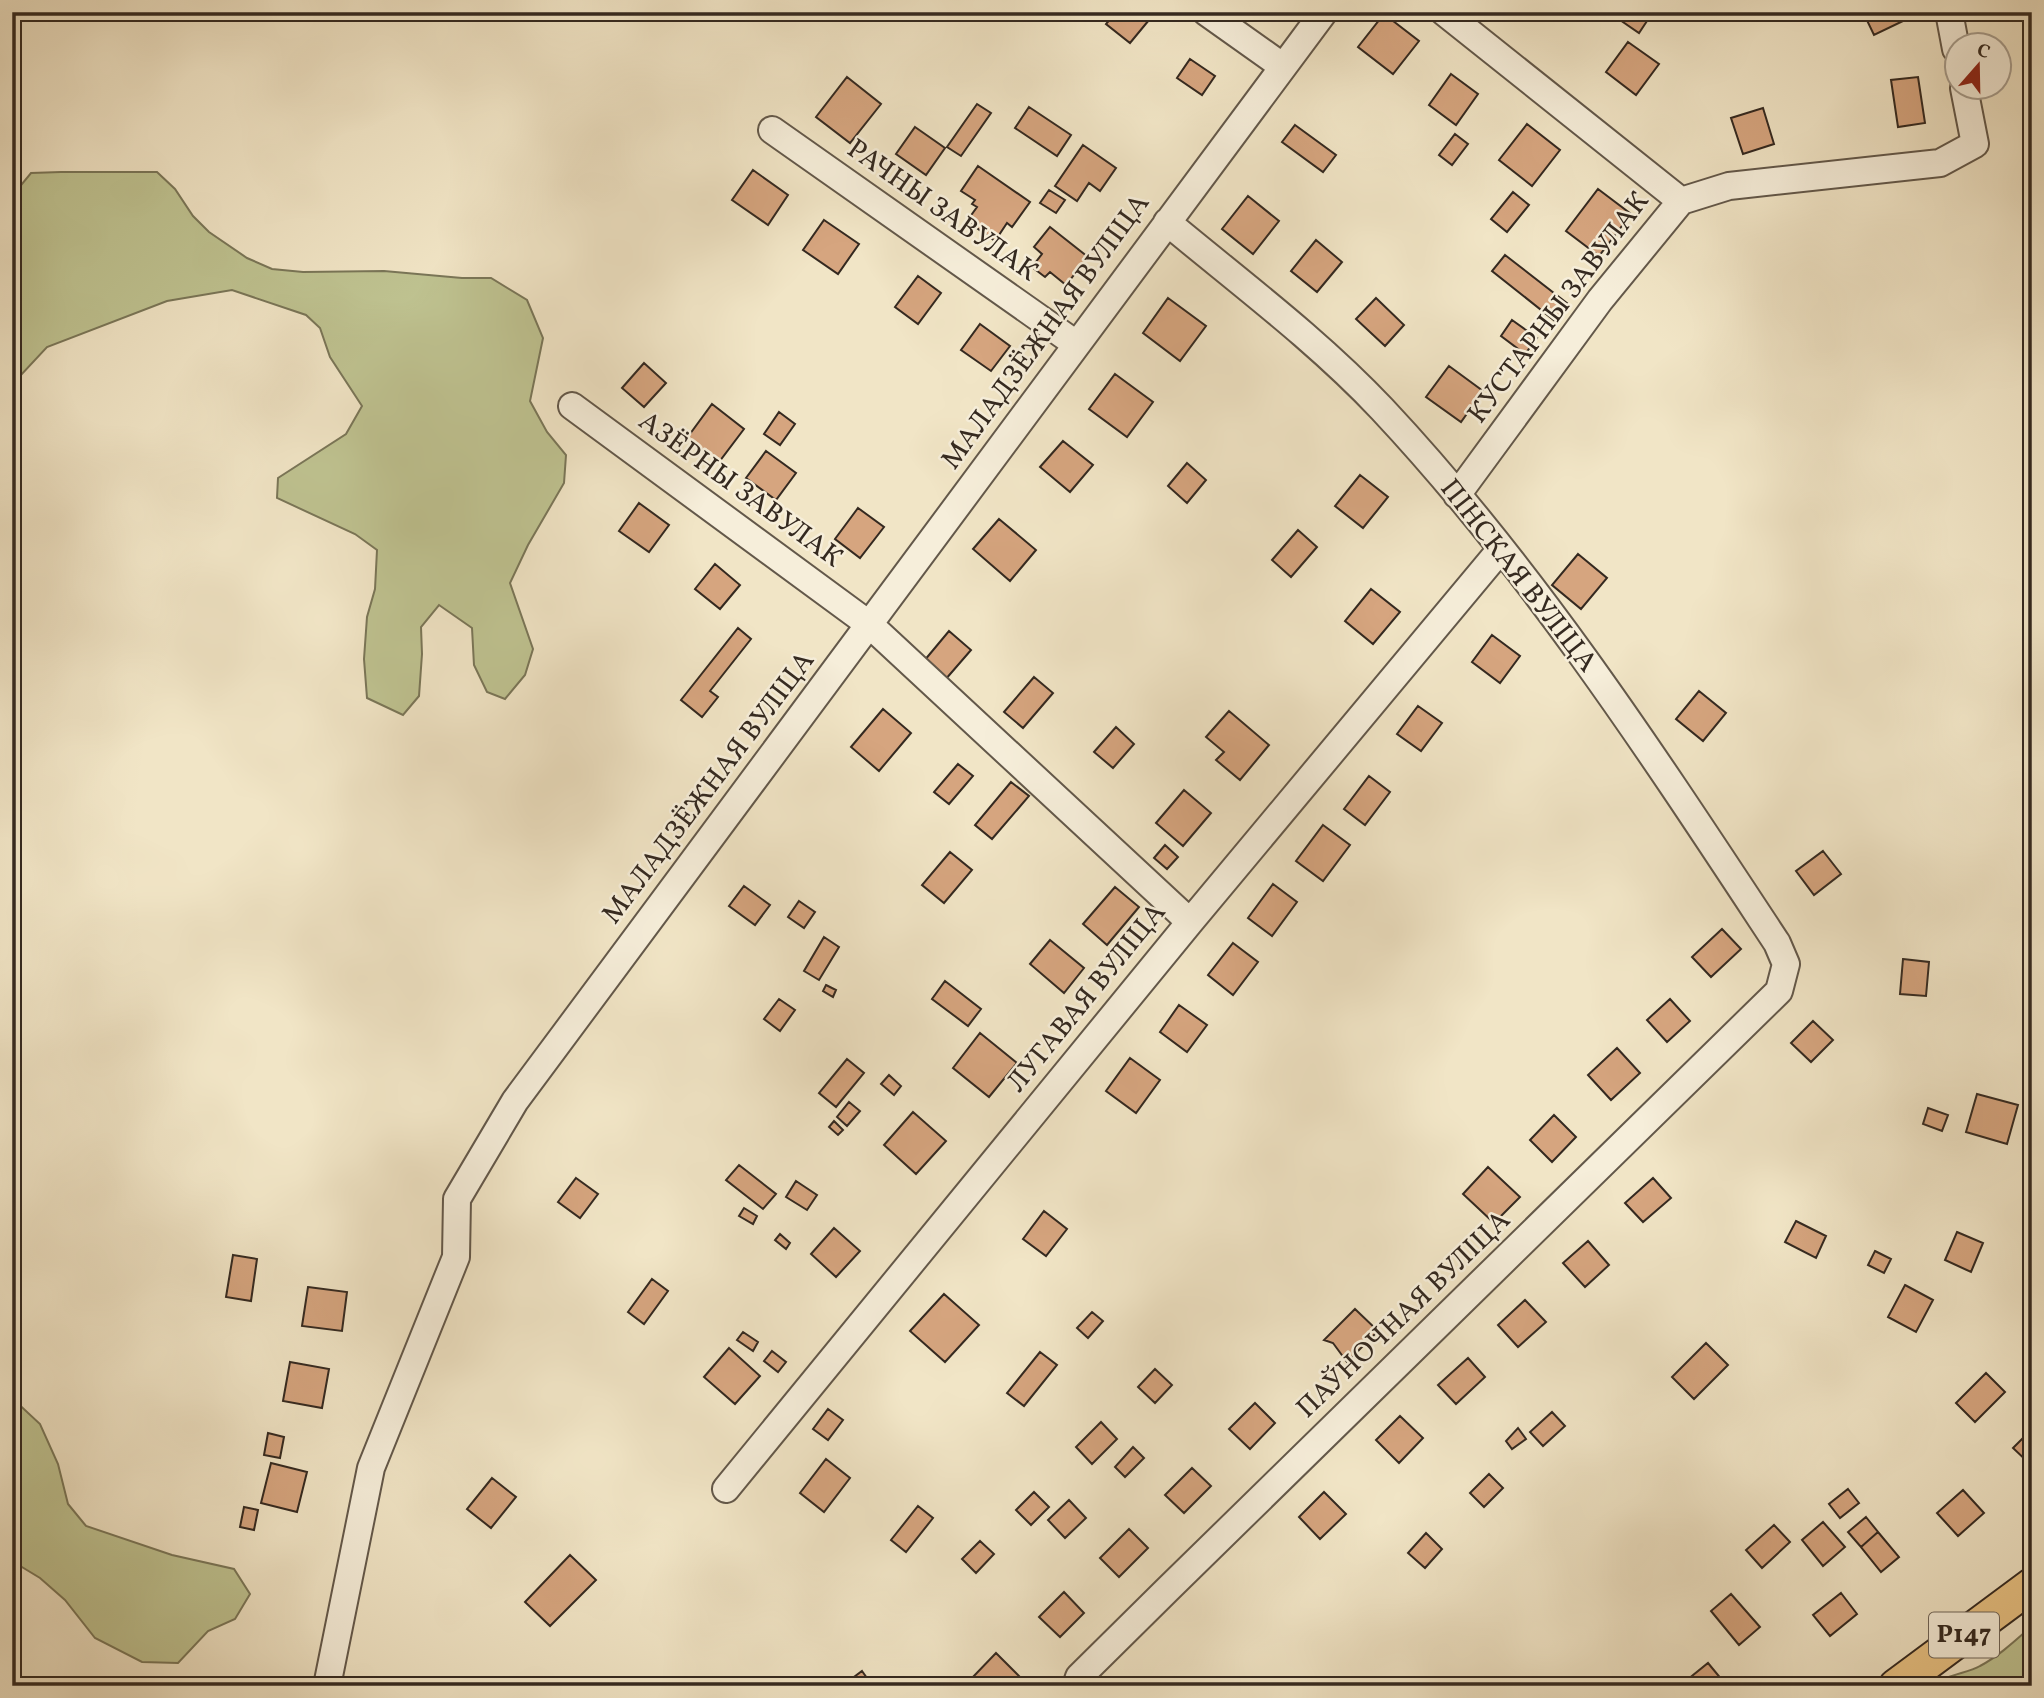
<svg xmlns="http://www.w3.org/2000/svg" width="2044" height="1698" font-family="Vollkorn,serif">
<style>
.green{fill:#bfc391;stroke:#7a7658;stroke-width:2}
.building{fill:#d6a57f;stroke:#342920;stroke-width:2}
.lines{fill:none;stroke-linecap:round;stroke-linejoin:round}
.minor-casing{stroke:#63584a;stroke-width:30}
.major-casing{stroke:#342920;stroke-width:37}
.minor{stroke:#f6eeda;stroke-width:26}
.major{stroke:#e8c283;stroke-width:33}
.labels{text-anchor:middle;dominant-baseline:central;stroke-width:5;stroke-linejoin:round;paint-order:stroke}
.shield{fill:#f6eeda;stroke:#6e6458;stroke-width:2}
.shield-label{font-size:26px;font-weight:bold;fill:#342920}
.street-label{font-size:28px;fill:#342920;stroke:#f6eeda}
</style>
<rect width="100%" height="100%" fill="#f1e5c6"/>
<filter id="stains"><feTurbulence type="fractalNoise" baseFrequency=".00286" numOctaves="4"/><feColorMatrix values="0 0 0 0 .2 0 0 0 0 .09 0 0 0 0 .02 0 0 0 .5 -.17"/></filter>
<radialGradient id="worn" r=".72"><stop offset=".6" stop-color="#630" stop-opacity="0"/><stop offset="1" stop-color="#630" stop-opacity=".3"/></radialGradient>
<path class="green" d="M61 172H157L175 189 193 216 209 232 247 258 272 269 303 272 384 271 462 278H491L527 300 543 338 530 401 547 432 566 455 564 483 528 545 510 583 533 649 525 675 505 699 487 692 474 665 472 628 439 605 421 627 422 654 419 696 403 715 367 698 364 659 367 617 375 589 377 550 355 534 277 498 278 478 346 434 362 406 330 357 320 328 306 315 232 290 167 301 47 347 21 375 12 374V196L31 173Z
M12 1398 40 1424 58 1464 68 1504 86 1526 172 1555 234 1569 250 1594 235 1619 208 1631 178 1663 142 1662 95 1638 65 1600 40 1578 12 1561Z
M2032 1626V1675L2016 1686H1935C1946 1674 1966 1674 1980 1666 1999 1656 2016 1640 2032 1626Z"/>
<path class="building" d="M1116 12H1140L1149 20 1130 43 1106 24Z
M1625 12H1636L1647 21 1639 33 1620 20Z
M1863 12H1898L1903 21 1874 35Z
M1384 14 1419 41 1393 74 1358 47Z
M1628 42 1659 64 1636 95 1606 72Z
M1190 59 1215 76 1202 95 1177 78Z
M1451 74 1478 94 1456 125 1429 105Z
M847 77 881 104 850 143 816 117Z
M1918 77 1925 123 1898 127 1891 80Z
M977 104 991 113 961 156 947 147Z
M1029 107 1071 135 1057 156 1015 128Z
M1763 108 1774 144 1743 154 1731 118Z
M1527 124 1560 150 1532 186 1499 160Z
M1295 125 1336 155 1323 172 1282 142Z
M915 127 945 148 926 175 896 154Z
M1455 134 1468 144 1452 165 1439 155Z
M1083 145 1116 168 1100 191 1089 183 1077 201 1055 186Z
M978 166 1030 202 1012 227 1007 223 995 241 967 221 977 207 972 204 975 200 961 191Z
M753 170 788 195 768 225 732 200Z
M1598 189 1631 214 1599 256 1566 231Z
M1049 190 1065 200 1056 213 1040 203Z
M1513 192 1529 205 1507 232 1491 219Z
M1248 196 1279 221 1253 254 1222 229Z
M824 220 859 244 838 274 803 250Z
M1050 227 1088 257 1066 285 1050 272 1045 277 1032 267 1042 254 1034 247Z
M1316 240 1342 262 1317 292 1291 271Z
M1505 255 1568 304 1555 321 1492 271Z
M918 276 941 293 918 324 895 307Z
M1168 298 1206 326 1180 361 1143 333Z
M1376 298 1404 325 1385 346 1356 319Z
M1512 320 1537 338 1525 354 1501 336Z
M980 324 1010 346 991 371 961 350Z
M644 363 666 383 644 407 622 388Z
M1449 366 1483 391 1461 422 1426 397Z
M1115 374 1153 402 1127 437 1089 409Z
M712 404 744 429 719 462 687 438Z
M779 412 795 424 780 445 764 434Z
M1063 441 1093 465 1070 492 1040 467Z
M766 451 796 473 776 500 746 478Z
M1187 463 1206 480 1187 503 1168 486Z
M1360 475 1388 497 1363 528 1335 506Z
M639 503 669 525 649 552 619 531Z
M858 508 884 527 860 558 835 539Z
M999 519 1036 550 1010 581 973 549Z
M1298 530 1317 547 1291 577 1272 560Z
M1578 554 1607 578 1581 609 1552 585Z
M715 564 740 585 720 609 695 589Z
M1371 589 1400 612 1373 644 1345 621Z
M738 628 751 639 710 691 718 697 702 717 681 700Z
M949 631 971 650 945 680 924 661Z
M1492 635 1520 656 1500 683 1472 662Z
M1034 677 1053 693 1023 728 1004 712Z
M1699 691 1726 713 1703 741 1676 719Z
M1418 706 1442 723 1421 751 1397 734Z
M883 709 911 733 879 771 851 747Z
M1229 711 1269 745 1240 780 1216 760 1224 752 1206 737Z
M1116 727 1134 744 1113 768 1094 752Z
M958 764 973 776 949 804 934 792Z
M1369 776 1390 792 1365 825 1344 809Z
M1011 782 1029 796 992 839 975 825Z
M1184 790 1211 813 1183 846 1156 823Z
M1323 825 1350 845 1323 881 1296 861Z
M1165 845 1178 857 1167 869 1154 858Z
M1823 851 1841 874 1814 895 1796 871Z
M950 852 972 870 944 903 922 885Z
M1273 884 1297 902 1272 936 1248 918Z
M744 886 770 905 755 925 729 906Z
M1115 887 1139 907 1107 945 1083 924Z
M799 901 815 912 804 928 788 917Z
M1722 929 1741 949 1711 977 1692 957Z
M824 937 839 947 819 980 804 971Z
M1050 940 1084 968 1064 993 1030 964Z
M1233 943 1258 962 1233 995 1208 975Z
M1903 959 1929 962 1926 996 1900 994Z
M945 981 981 1009 968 1026 932 999Z
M826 985 836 990 833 997 823 991Z
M779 999 795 1010 780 1031 764 1019Z
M1670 999 1690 1021 1667 1042 1647 1020Z
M1179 1005 1207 1025 1187 1052 1160 1032Z
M1813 1021 1833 1040 1811 1062 1791 1043Z
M980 1033 1017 1063 989 1097 953 1068Z
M1617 1048 1640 1073 1611 1100 1588 1075Z
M1130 1058 1160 1080 1136 1113 1106 1091Z
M847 1059 864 1073 836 1107 819 1093Z
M889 1075 901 1086 894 1095 881 1084Z
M1977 1094 2018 1105 2007 1144 1966 1132Z
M849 1102 860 1111 847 1126 837 1117Z
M1928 1108 1948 1115 1942 1131 1923 1124Z
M913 1112 946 1141 916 1174 884 1145Z
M1554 1115 1576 1137 1552 1162 1530 1140Z
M834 1121 843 1130 838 1135 829 1127Z
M739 1165 776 1194 763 1209 726 1180Z
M1488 1167 1520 1197 1494 1223 1463 1194Z
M576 1178 598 1194 580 1218 558 1202Z
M1653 1178 1671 1198 1643 1222 1625 1203Z
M796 1181 817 1195 807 1210 786 1197Z
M744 1208 757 1216 753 1224 739 1216Z
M1044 1211 1067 1229 1046 1256 1023 1239Z
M1796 1221 1826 1236 1816 1258 1785 1242Z
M834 1228 860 1251 836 1277 811 1254Z
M1957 1232 1983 1243 1971 1272 1945 1260Z
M780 1234 790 1243 786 1249 775 1240Z
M1588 1241 1609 1265 1585 1287 1563 1263Z
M1875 1251 1891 1259 1884 1273 1868 1265Z
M233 1255 257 1259 251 1301 226 1297Z
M652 1279 668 1291 644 1324 628 1312Z
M1905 1285 1933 1300 1916 1332 1888 1317Z
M308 1287 347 1292 342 1331 302 1326Z
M944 1294 979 1325 945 1362 910 1331Z
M1525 1300 1546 1322 1518 1347 1498 1325Z
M1355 1309 1378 1331 1347 1362 1333 1343 1324 1340Z
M1092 1312 1103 1321 1088 1338 1077 1328Z
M743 1332 758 1342 753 1351 737 1340Z
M1706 1343 1728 1365 1694 1399 1672 1377Z
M729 1348 760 1376 735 1404 704 1377Z
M772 1351 786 1362 778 1372 764 1361Z
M1040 1352 1057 1365 1024 1406 1007 1393Z
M1468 1358 1485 1377 1456 1404 1438 1385Z
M290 1362 329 1369 322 1408 283 1401Z
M1155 1369 1172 1385 1155 1403 1138 1387Z
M1986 1373 2005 1392 1975 1422 1956 1403Z
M1255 1403 1275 1423 1250 1449 1229 1429Z
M828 1409 843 1420 828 1440 813 1429Z
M1552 1412 1565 1426 1543 1446 1530 1432Z
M1400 1416 1423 1438 1399 1463 1376 1440Z
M1101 1422 1117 1439 1092 1464 1076 1447Z
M1518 1428 1526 1439 1512 1449 1506 1441Z
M2032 1429V1466L2013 1448Z
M268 1433 284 1437 280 1458 264 1455Z
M1133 1447 1144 1458 1125 1477 1115 1467Z
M826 1459 850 1478 824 1512 800 1493Z
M271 1463 307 1472 297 1512 261 1503Z
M1192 1468 1211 1486 1184 1513 1165 1495Z
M1489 1474 1503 1488 1484 1507 1470 1493Z
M492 1478 516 1497 491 1528 467 1509Z
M1848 1489 1859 1503 1840 1518 1829 1504Z
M1963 1490 1984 1513 1958 1536 1937 1513Z
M1034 1492 1049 1507 1031 1525 1016 1510Z
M1324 1492 1346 1514 1320 1539 1299 1517Z
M1069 1500 1086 1518 1065 1538 1048 1520Z
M918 1506 933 1518 906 1552 891 1540Z
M244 1507 258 1510 254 1530 240 1527Z
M1866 1517 1878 1532 1861 1547 1848 1532Z
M1823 1522 1845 1547 1823 1566 1802 1540Z
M1774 1525 1790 1542 1762 1568 1746 1550Z
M1129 1529 1148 1548 1119 1577 1100 1558Z
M1878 1532 1899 1557 1881 1572 1861 1547Z
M1426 1533 1442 1549 1425 1568 1408 1553Z
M980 1541 994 1554 976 1573 962 1559Z
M570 1555 596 1580 550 1626 525 1602Z
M1064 1592 1084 1613 1060 1637 1039 1617Z
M1841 1593 1857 1614 1830 1636 1813 1615Z
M1731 1594 1760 1627 1739 1645 1711 1611Z
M996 1653 1019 1676 1009 1686H978L971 1679Z
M1708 1663 1727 1686H1691L1687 1680Z
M862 1671 869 1681 864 1686H842Z"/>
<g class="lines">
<defs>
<path id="minor" d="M1206 12 1282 66
M1444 12 1681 201 1600 300 1457 495
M1949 12 1956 49
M772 130 1076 344
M1681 201 1729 186 1940 163 1975 144 1964 88
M572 406 870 625 1190 922
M726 1489 1190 922 1501 549
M327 1686 371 1468 456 1257 457 1199 515 1101 1324 12
M1076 1686 1079 1677 1168 1589 1779 991 1786 964 1777 943C1655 758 1533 570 1382 409 1317 340 1239 282 1167 222"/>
<path id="major" d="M1896 1686 2032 1585"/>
</defs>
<use href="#minor" class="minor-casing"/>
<use href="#major" class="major-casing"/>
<use href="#minor" class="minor"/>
<use href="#major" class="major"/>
</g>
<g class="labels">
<rect class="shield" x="1929" y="1612.5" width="70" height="45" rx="5"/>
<g class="shield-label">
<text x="1964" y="1635">Р147</text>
</g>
<g class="street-label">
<text transform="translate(942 211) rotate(35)">РАЧНЫ ЗАВУЛАК</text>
<text transform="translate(1559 308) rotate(-53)">КУСТАРНЫ ЗАВУЛАК</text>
<text transform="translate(1046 332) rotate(-54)">МАЛАДЗЁЖНАЯ ВУЛІЦА</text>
<text transform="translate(740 490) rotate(36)">АЗЁРНЫ ЗАВУЛАК</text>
<text transform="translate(1518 576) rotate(52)">ПІНСКАЯ ВУЛІЦА</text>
<text transform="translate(709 788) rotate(-53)">МАЛАДЗЁЖНАЯ ВУЛІЦА</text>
<text transform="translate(1087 998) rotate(-51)">ЛУГАВАЯ ВУЛІЦА</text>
<text transform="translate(1404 1315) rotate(-44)">ПАЎНОЧНАЯ ВУЛІЦА</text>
</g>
</g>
<rect width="2044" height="1698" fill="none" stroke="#f1e5c6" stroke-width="42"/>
<rect x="14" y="14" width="2016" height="1670" fill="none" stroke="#342920" stroke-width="3.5"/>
<rect x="21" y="21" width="2002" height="1656" fill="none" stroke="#342920" stroke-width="2"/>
<g transform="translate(1978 66) rotate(20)"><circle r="33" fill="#f6eeda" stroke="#a89f90" stroke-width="2"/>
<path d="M0-5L12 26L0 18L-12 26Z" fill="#8f2418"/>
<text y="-10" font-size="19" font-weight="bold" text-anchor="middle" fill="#342920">С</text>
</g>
<rect width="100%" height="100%" filter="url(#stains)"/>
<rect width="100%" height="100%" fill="url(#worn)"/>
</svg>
